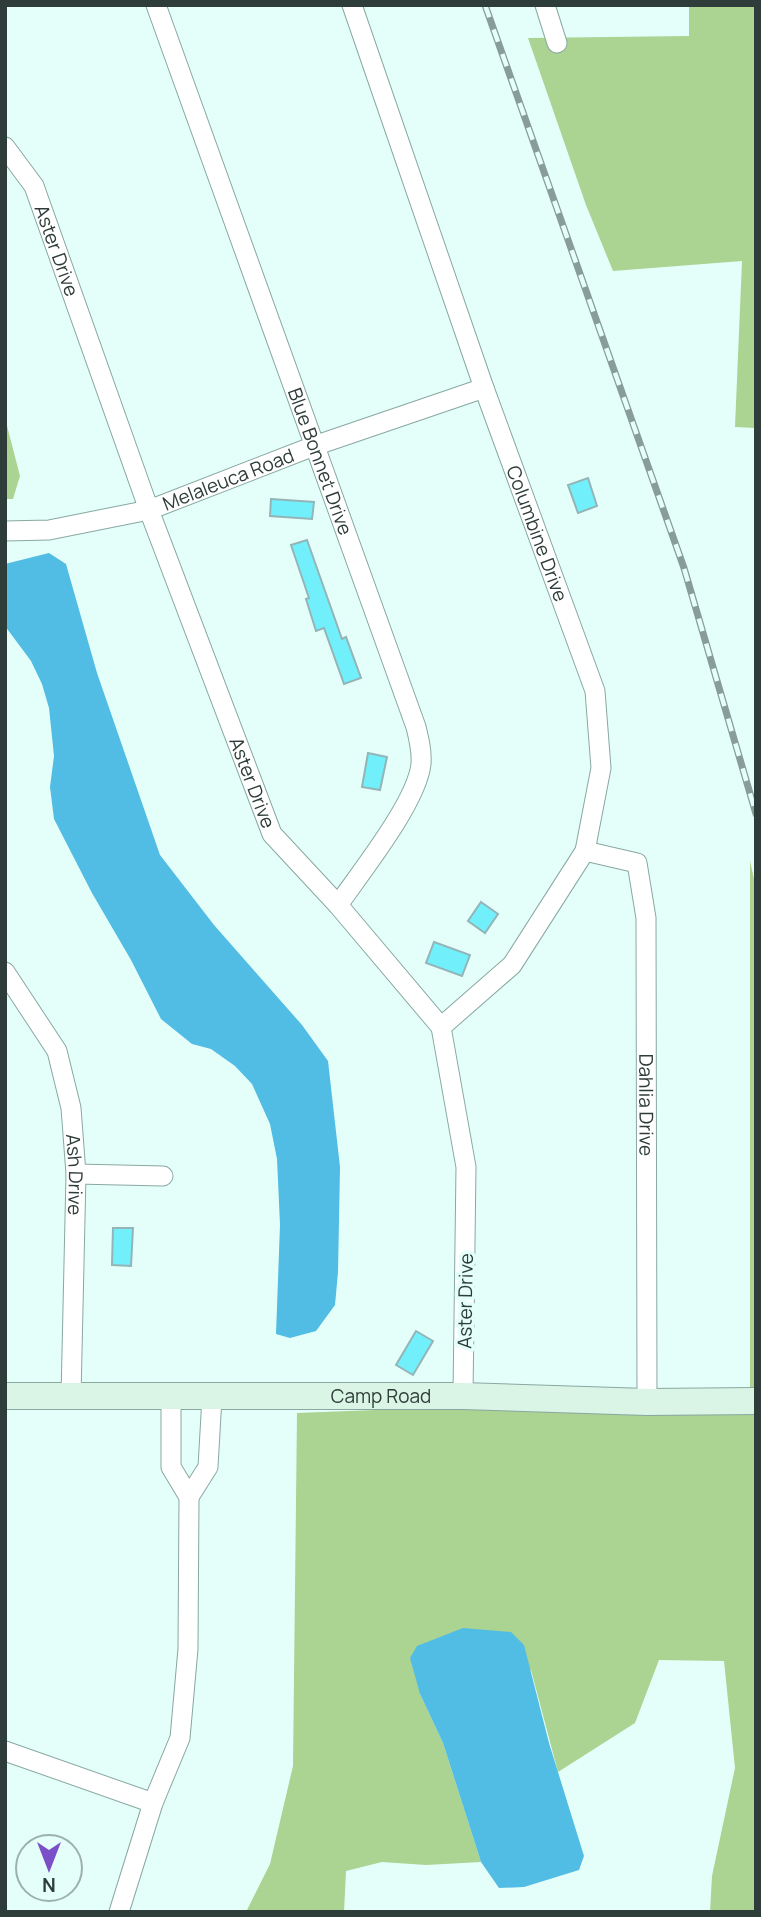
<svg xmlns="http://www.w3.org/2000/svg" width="761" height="1917" font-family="Manrope,sans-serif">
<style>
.green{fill:#abd392}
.water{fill:#51bce4}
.building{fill:#71f0fc;stroke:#93b5b8;stroke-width:2}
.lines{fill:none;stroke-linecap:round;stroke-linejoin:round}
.street-casing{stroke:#88a8a1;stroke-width:21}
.secondary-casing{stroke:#88a8a1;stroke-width:28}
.street{stroke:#fff;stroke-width:19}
.secondary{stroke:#daf4e5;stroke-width:26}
.rail-casing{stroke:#889c98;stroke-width:7}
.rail{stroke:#e4fff9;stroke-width:4.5;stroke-dasharray:13;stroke-linecap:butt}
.labels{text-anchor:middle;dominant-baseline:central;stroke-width:7;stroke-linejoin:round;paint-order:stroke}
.street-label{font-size:19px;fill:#2f3d3a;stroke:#e4fff9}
</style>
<rect width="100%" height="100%" fill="#e4fff9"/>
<path class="green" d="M689 5H756V428L735 427 742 261 613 271 586 205 528 38 689 36Z
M5 418 20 476 13 499H5Z
M750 861 756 888V1392H750Z
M479 1406 756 1410V1912H710L712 1876 735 1768 724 1661 659 1660 635 1723 558 1772 531 1670 420 1694 443 1743 481 1862 426 1865 382 1862 346 1871 344 1912H246L270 1864 293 1766 297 1413Z"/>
<path class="water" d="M49 553 66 564 97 673 160 855 214 925 302 1025 328 1061 340 1167 338 1272 335 1305 316 1331 290 1338 276 1334 280 1225 277 1159 270 1124 252 1084 235 1066 211 1049 192 1044 161 1019 131 960 92 893 54 819 50 787 54 756 49 708 42 684 31 661 5 626V564Z
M463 1628 511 1632 524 1645 549 1743 584 1856 579 1870 524 1887 499 1888 481 1862 443 1743 420 1694 410 1658 417 1646Z"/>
<path class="building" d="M588 478 597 506 578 513 568 485Z
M271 499 314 502 312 519 270 516Z
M307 540 342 639 346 637 361 678 344 684 324 628 316 631 306 599 309 598 291 545Z
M368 753 387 757 380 790 362 787Z
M481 902 498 914 485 933 468 921Z
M434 942 470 955 462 976 426 963Z
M113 1228H133L131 1266 112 1265Z
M416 1331 433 1341 413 1375 396 1365Z"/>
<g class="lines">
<defs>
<g id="street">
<path id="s1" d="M156 5 416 727C419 739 422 751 421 764 417 802 361 872 338 905"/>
<path id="s2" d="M352 5 484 388 595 691 601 768 585 851 512 965 441 1027"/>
<path d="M545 5 557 43"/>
<path id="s3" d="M5 147 34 186 149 510 272 834 338 905 441 1027 466 1167 463 1396"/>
<path id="s4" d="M5 531 49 530 149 510 314 446 484 388"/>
<path id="s5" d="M585 851 637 863 646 918 647 1402"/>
<path id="s6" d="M5 972 57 1051 71 1108 76 1174 71 1397"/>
<path d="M76 1174 163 1176"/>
<path d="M171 1397V1467L189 1497 208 1467 212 1397"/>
<path d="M5 1751 153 1803"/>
<path d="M119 1912 153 1803 180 1738 188 1649 189 1497"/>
</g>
<g id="secondary">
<path id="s7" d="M5 1396H463L647 1402 756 1401"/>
</g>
</defs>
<use href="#street" class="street-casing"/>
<use href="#secondary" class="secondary-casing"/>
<use href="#street" class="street"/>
<use href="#secondary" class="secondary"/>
<defs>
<path id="rail" d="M485 5 684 568 756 814"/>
</defs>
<use href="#rail" class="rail-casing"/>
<use href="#rail" class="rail"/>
</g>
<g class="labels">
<g class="street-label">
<text stroke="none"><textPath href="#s3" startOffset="117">Aster Drive</textPath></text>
<text stroke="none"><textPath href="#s1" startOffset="485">Blue Bonnet Drive</textPath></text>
<text stroke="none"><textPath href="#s4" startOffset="231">Melaleuca Road</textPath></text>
<text stroke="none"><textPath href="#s2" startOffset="560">Columbine Drive</textPath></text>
<text stroke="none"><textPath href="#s3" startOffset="684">Aster Drive</textPath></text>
<text stroke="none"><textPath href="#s5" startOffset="296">Dahlia Drive</textPath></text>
<text stroke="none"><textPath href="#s6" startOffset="220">Ash Drive</textPath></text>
<text transform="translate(465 1301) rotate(-89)">Aster Drive</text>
<text stroke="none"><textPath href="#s7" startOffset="376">Camp Road</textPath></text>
</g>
</g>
<rect width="761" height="1917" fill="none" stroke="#2f3d3a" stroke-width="14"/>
<g transform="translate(49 1868) rotate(180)"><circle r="33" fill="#e4fff9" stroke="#9cb1ad" stroke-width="2"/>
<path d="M0-5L12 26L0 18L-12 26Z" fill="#7a4fc8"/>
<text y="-10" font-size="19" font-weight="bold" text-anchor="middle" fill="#2f3d3a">N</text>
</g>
</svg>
